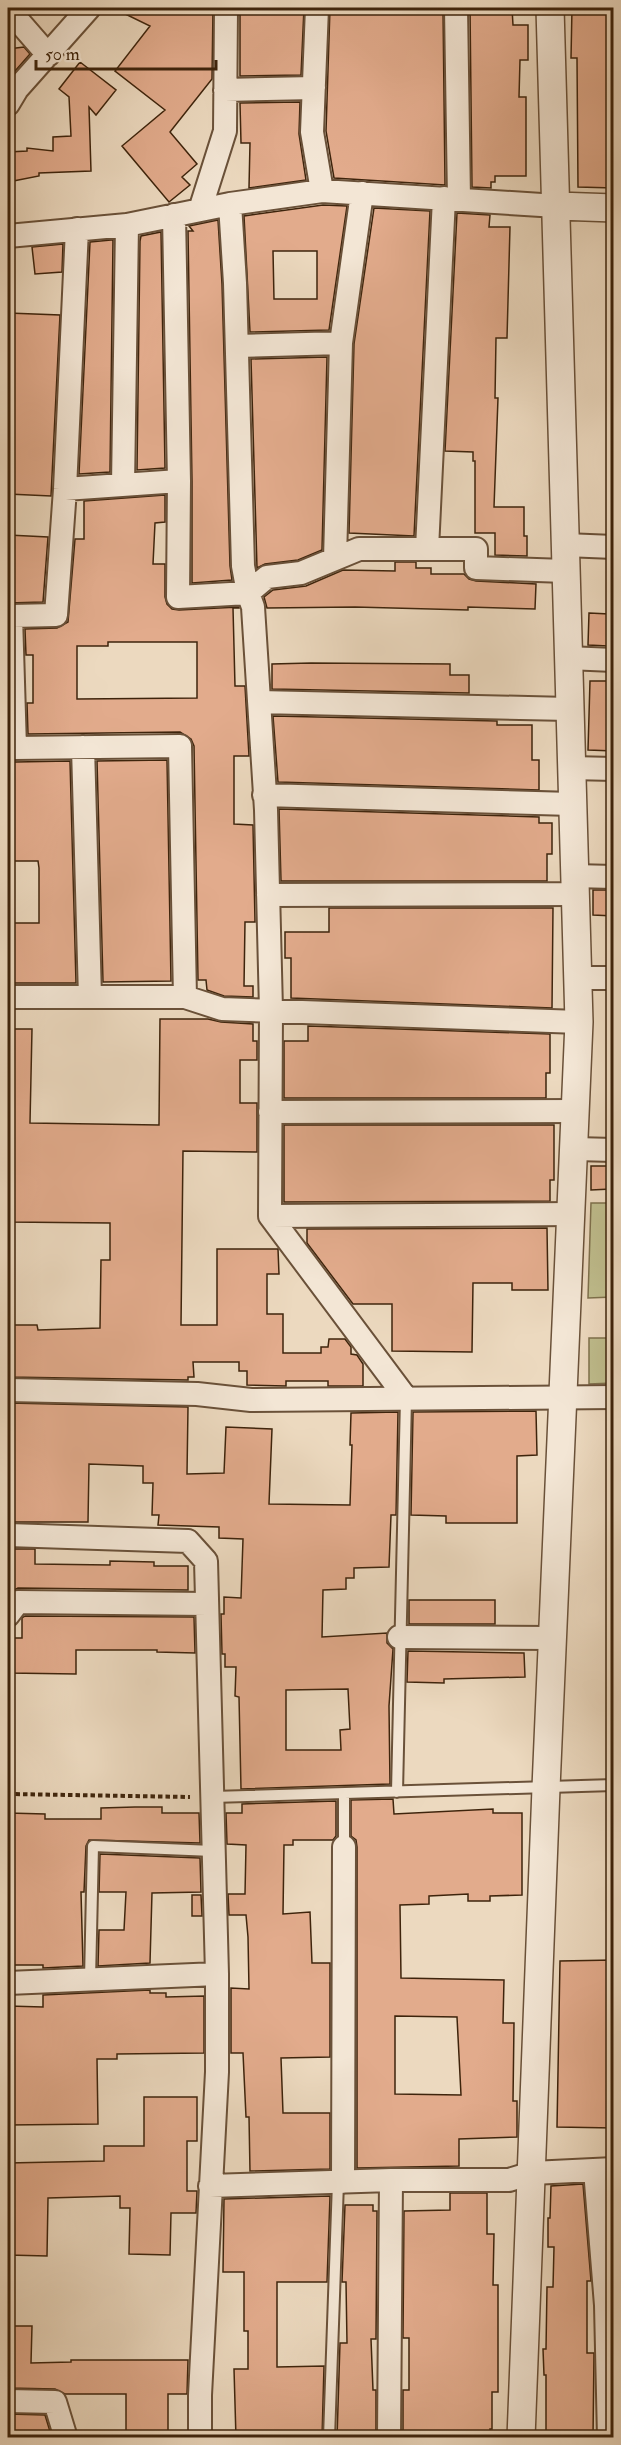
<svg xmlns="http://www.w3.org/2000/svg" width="621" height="2445" font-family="'IM FELL Double Pica',serif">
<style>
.green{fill:#bfbd8d;stroke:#7e704c;stroke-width:1.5}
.building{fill:#e2ab8c;stroke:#3e240c;stroke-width:1.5;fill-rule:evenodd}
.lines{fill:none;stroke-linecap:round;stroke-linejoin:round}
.service-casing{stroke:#6a5139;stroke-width:14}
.minor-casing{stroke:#6a5139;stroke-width:26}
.tertiary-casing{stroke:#6a5139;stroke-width:30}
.path{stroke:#3e240c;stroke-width:4;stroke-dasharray:4.5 3;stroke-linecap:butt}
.service{stroke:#f3e6d5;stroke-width:10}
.minor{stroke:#f3e6d5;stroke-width:22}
.tertiary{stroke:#f3e6d5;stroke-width:27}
</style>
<rect width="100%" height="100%" fill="#ecd9bf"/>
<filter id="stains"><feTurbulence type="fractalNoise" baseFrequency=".00333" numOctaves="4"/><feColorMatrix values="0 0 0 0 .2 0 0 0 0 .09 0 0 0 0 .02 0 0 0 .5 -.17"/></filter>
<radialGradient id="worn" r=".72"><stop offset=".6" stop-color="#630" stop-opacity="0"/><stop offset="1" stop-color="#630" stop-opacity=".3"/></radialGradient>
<path class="green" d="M591 1203H613V1297L588 1298Z
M589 1338H613V1383L589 1384Z"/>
<path class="building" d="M113 8H213L212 79 170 132 197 164 182 177 190 185 169 202 122 146 165 110 115 71 150 26Z
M240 8H304L301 75 240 76Z
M330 8H443L445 185 334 178 326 131Z
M470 8H512L513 25H528V60H520L519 97H526V176H495V182H491V188L472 187Z
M572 8H614V188L578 187 577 58H571Z
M24 47 30 54 8 79V49Z
M80 62 116 90 96 115 89 107 91 171 39 173V176L8 182V152L27 151V148L53 151V137L71 136 69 97 59 89Z
M300 102 299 134 306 180 249 188 250 143H241L240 103Z
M323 205 347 206 329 330 250 332 244 216ZM273 251H317V299H274Z
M374 208 430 211 414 536 349 533 354 344Z
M457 213 490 215 489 227H510L507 338H496L495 398H498L494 507H524V536H527V556L495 555V533H475V461H473V452L445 451Z
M218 220 222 284 230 566 232 580 192 583V481L188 231H193L189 226Z
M161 232 165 468 137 470 140 241 141 236Z
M111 240H113L110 472 79 474 90 242Z
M63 244 62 272 35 274 32 247Z
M8 313 60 315 51 496 8 494Z
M327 357 322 550 298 560 265 564 257 568 251 359Z
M165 495V522L155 523 153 564H165V597L167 604 172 609 179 610 239 607V608H233L235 686H245L249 756H234V824L253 825 255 922H245L244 986H253V997L224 996 207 990 206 980H198L194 746 191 739 180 732 28 734 27 703H33V655H26L25 629 57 628 68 622 75 539H84V501ZM108 642H197V698L77 699V646H108Z
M8 535 48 537 43 602 8 603Z
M395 562H416V568H431V574H464L469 579 476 581 536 584 535 609 468 607V610L355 607 267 608 264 597 273 590 306 586 343 570 395 571Z
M589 613 609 614 608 646 588 645Z
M311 663 450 664V675H469V693L272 689V664Z
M590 681H614V751L588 750Z
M273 716 497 721V725H532V760H539V790L278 782Z
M8 759 15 762 70 761 76 983H8V923H39V868L38 861H8Z
M167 760 171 981 103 982 97 761Z
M279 809 539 817V823H552V854H547V881H281Z
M593 890H614V916L593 915Z
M329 908H553L552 1008 291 998V958H285V932H329Z
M160 1019H208L221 1022 253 1024V1041H257V1060H240V1103H257V1152L183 1151 181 1325H217V1249H278L279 1274H267V1314H283V1353H321V1347H328L329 1339H345L351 1347V1354L357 1355 363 1364V1386H328V1381H286V1386L247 1385V1371H239V1362H193L194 1377H188V1380L8 1377V1325H37L38 1330 100 1328 101 1260H110V1223L8 1222V1029H32L30 1123 159 1125Z
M308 1026 550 1034V1073H546V1098H284V1041H308Z
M284 1125H554V1180H550V1201L284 1202Z
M591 1166H611V1189L591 1190Z
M547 1228 548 1290H512V1283H473L472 1352 392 1351V1304H353L307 1243V1229Z
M8 1403 188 1407 187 1474 224 1473 226 1427 272 1429 269 1504 350 1505 352 1445H350L351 1413 398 1412 396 1515H391L389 1567 354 1568V1578H346V1589L323 1590 322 1637 387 1633V1643L393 1649 389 1706 390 1784 241 1789 239 1697 235 1696 236 1667H225V1654H222L221 1614H224V1597L241 1598 243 1539 219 1538V1527L158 1525 159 1515H152L153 1483H143V1466L89 1464 88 1522H9ZM348 1689 350 1729 340 1730 341 1750H286V1690Z
M536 1411 537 1455 517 1456V1523H446V1516L411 1515 413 1412Z
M9 1549H35V1564L110 1565V1561L154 1562V1566H188V1590L18 1588 8 1593Z
M409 1600H495V1624H409Z
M25 1616 194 1617 195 1653 157 1652V1650H76V1674L8 1673V1638H22V1618Z
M408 1651 524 1653 525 1677 444 1679V1683L407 1682Z
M393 1799 394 1814 493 1809V1813H522V1895L490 1896V1901H468V1894L429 1896V1904L400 1905 401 1978 504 1980 503 2023H514L513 2101H517V2137L459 2139V2166L357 2168V1847L356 1840 351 1836V1800ZM395 2016 457 2017 461 2095 395 2094Z
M336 1801V1836L333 1840H293V1845H284L283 1914 310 1912 312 1963H330V2057L281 2058 283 2113H330V2169L250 2171 249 2117H246L243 2053H231V1988L249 1989 248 1937 246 1915H229L228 1894H245L246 1845 227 1844 226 1813H242V1804Z
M135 1807H162V1813H199L200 1843 89 1840 86 1846 84 1892H81L83 1966 43 1968V1965H8V1813L45 1814V1819H101V1808Z
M100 1854 200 1858 201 1892 152 1893 150 1963 98 1966 99 1930H124L126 1892H99Z
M192 1895H201L202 1916H192Z
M614 1960V2128L557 2127 560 1961Z
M150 1990V1993H166V1997L204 1996V2053L117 2054V2059H97L98 2124 8 2125V2006L43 2007V1995Z
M144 2097H197V2141H187V2191H197L196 2213H171L170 2255 129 2254 130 2208H120V2196L48 2198 47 2256 8 2255V2163L104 2161V2146H144Z
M583 2184 591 2281H587V2353H594L593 2438H546V2375H544L543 2349H546L547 2287H553L554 2247H548V2218H550L551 2186Z
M450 2193H487V2234H494L493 2285H498V2392H492V2429H490V2438L403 2436V2390H409V2338H403L404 2211 450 2210Z
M330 2196 327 2282H277V2367L324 2366 322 2438H236L234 2369H248V2331H244V2272H223L224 2199Z
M345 2205H373V2211H377L376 2339H371L373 2390H376V2436L372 2438H337L340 2343H347L346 2282H342Z
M8 2326H32L31 2363 71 2362V2360H188L187 2394H168V2438H126V2394H65L55 2389 8 2388Z
M8 2414 45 2415 52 2438H8Z"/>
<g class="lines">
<defs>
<path id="service" d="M397 1792 406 1398
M344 1794V1847
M212 1797 614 1785
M90 1979 93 1846 213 1851
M329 2438 338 2182"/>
<path id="minor" d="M317 8 312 132 322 191
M456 8 459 199
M8 9 48 55
M225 90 314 88
M8 104 17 89 89 8
M230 204 235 283 243 566 248 593 253 607 266 810 271 1010 270 1216 572 1214
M200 210 225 131 226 8
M174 215 179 481 178 597 248 593 267 577 301 573 359 549H476V568L565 571
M77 229 65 489 56 615 11 616 15 748 180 746 185 997
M8 236 127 225 230 204 322 191 557 206
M237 346 341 343
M123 485 127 225
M65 489 179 481
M565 545 614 547
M427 549 444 198
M335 559 341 343 362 193
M567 658 614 660
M259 702 569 709
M83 747 90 997
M571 768 614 769
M264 795 572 804
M574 876 614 877
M268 895 575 894
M577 978H614
M8 997H185L222 1009 579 1022
M270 1112 576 1111
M575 1149 614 1150
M270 1216 406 1398
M8 1390 197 1394 251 1400 614 1397
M8 1535 188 1541 206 1561 217 1974V2072L200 2395V2438
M8 1615 18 1602 207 1604
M399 1637 553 1638
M8 1983 217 1974
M595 2170 606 2305 609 2438
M343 2182 344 1847
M210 2186 391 2180H509L532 2173 614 2169
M8 2401 55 2402 66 2438
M389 2438 391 2180"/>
<path id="tertiary" d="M557 206 614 208
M521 2438 546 1788 579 1022 550 8"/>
</defs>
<use href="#service" class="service-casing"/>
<use href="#minor" class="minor-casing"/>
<use href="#tertiary" class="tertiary-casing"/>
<path class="path" d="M8 1794 190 1797"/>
<use href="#service" class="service"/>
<use href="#minor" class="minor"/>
<use href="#tertiary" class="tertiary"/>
</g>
<rect width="621" height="2445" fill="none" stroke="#ecd9bf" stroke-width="30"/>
<rect x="9" y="9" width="603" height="2427" fill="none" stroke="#3e240c" stroke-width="3"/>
<rect x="15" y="15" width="591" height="2415" fill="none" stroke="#3e240c" stroke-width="1.5"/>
<path d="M36 60v9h180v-9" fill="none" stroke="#3e240c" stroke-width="3"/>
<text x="45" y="60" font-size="18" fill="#3e240c" stroke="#f3e6d5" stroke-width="4.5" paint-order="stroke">50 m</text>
<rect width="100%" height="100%" filter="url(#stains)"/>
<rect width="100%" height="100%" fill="url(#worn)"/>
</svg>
